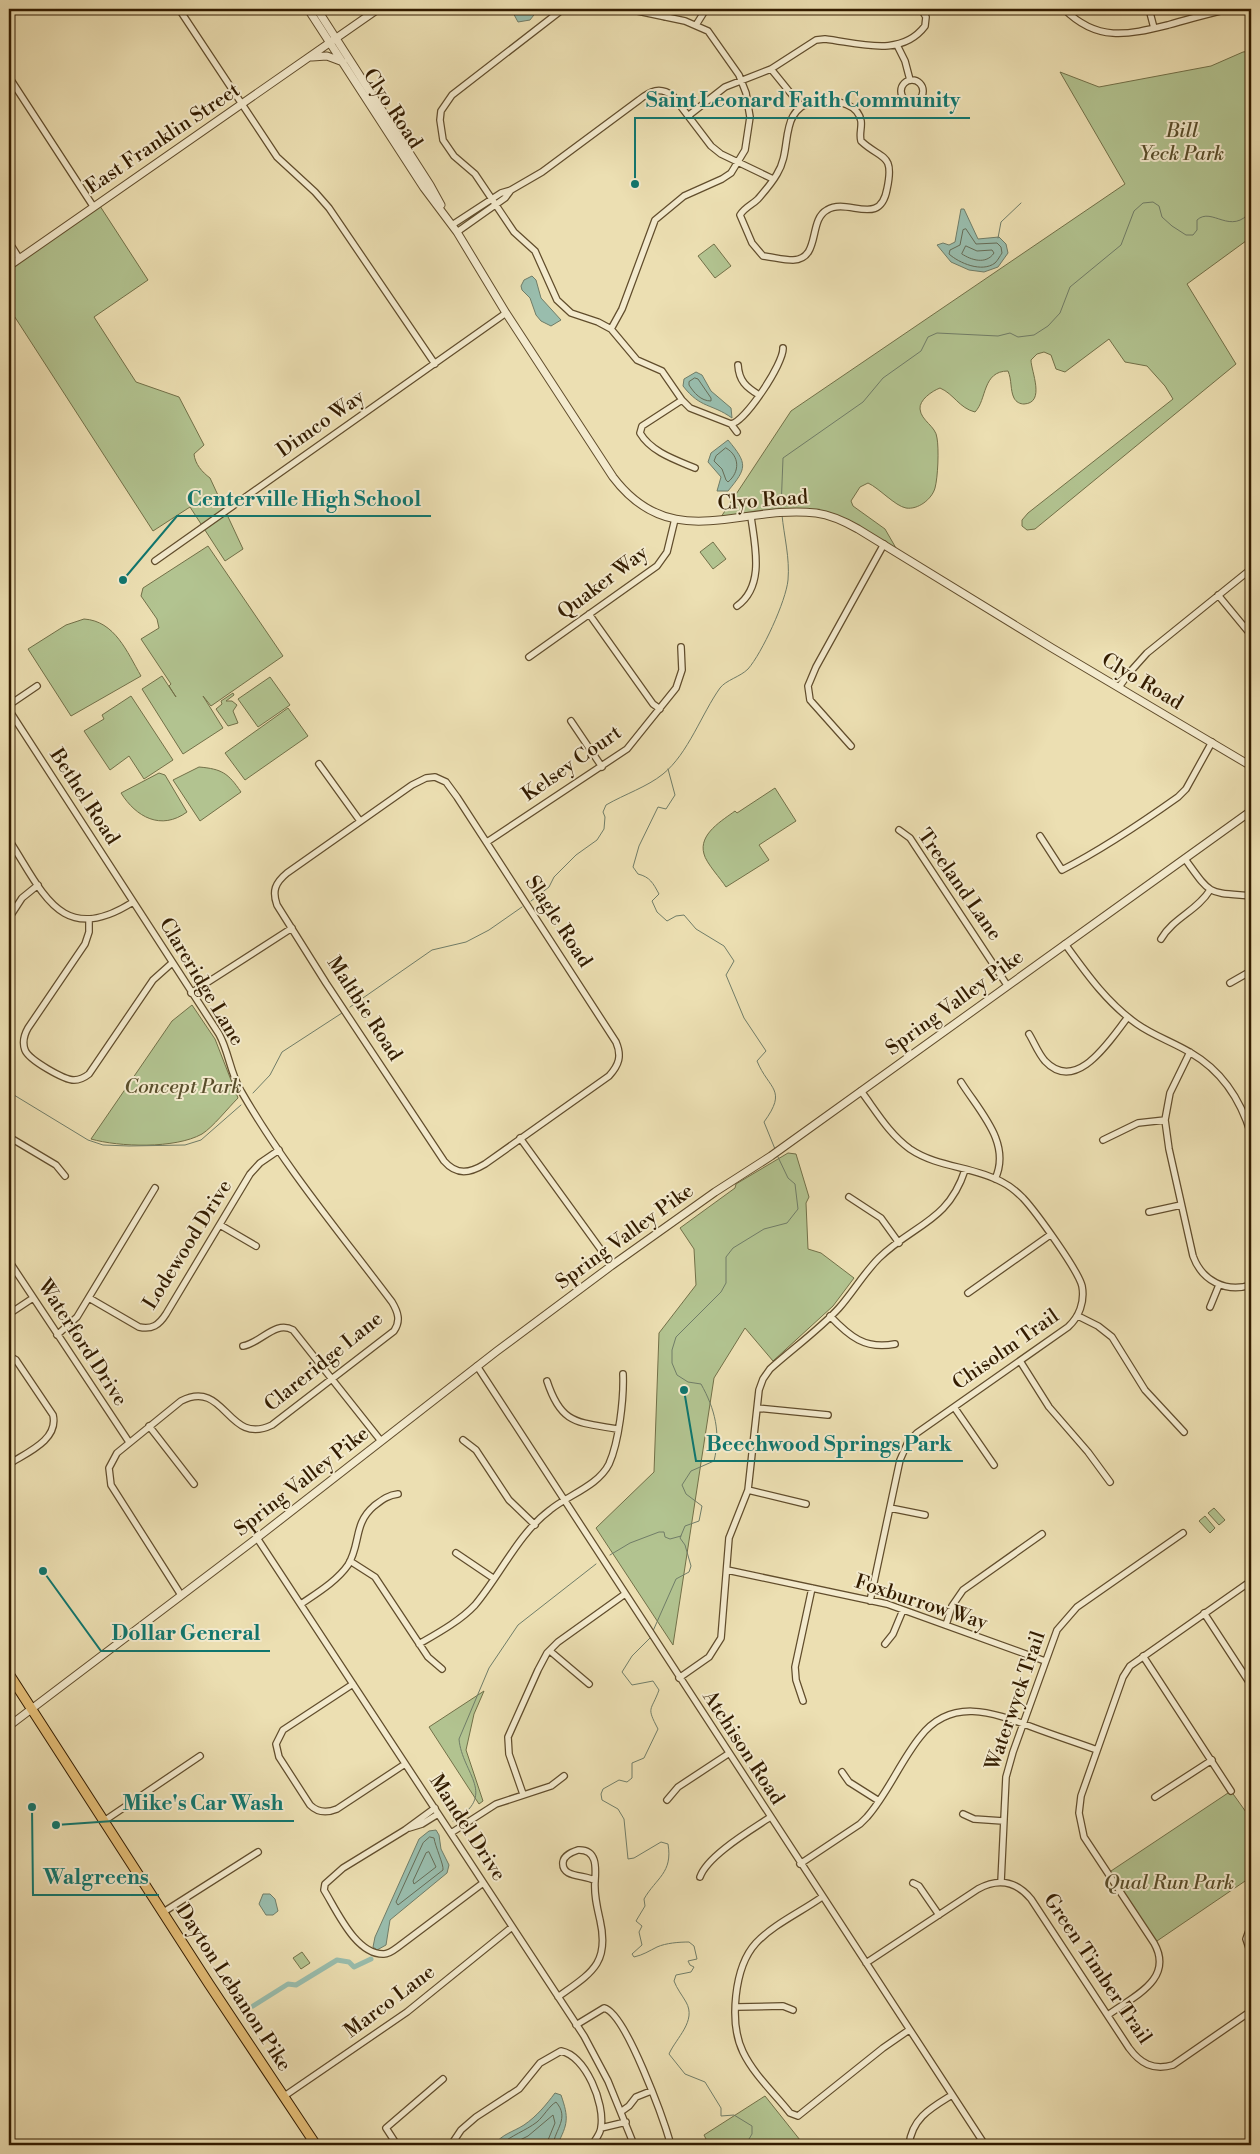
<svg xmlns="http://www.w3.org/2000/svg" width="1260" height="2154" font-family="'Libre Bodoni',serif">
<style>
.green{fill:#b2c390;stroke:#727048}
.water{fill:#99bdad;stroke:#707d68}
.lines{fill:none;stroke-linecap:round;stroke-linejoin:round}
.shore{stroke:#666c56;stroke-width:1}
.stream{stroke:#707d68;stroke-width:1}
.canal{stroke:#99bdad;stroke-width:5}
.minor-casing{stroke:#614d2c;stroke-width:8}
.tertiary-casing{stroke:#614d2c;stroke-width:9}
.primary-casing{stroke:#331c00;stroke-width:11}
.minor{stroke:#f3eacd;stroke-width:5.5}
.tertiary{stroke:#f3eacd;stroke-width:7}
.primary{stroke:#e6c079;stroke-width:9}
.labels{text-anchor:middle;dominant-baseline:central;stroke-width:4;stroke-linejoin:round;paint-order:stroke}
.street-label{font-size:20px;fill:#331c00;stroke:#f3eacd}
.park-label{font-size:20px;font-style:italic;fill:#594e2b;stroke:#f3eacd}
.leader{fill:none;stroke:#0f766e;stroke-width:2}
.callout-dot{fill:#0f766e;stroke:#f3eacd;stroke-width:2}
.callout-label{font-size:21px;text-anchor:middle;font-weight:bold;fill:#0f766e;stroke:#f3eacd;stroke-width:4;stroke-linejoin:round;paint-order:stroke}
</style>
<rect width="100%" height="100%" fill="#ecdfb2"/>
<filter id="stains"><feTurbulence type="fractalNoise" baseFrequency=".004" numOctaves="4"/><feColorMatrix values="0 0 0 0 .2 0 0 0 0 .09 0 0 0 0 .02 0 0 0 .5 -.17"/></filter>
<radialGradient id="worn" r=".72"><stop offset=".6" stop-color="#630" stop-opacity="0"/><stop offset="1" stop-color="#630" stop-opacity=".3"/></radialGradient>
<path class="green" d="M1251 51V244L1250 238 1187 284 1236 364 1035 529 1027 530 1022 526V520L1028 513 1173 399 1165 386 1147 366 1125 362 1109 339 1065 372 1056 369 1051 355 1044 352 1037 354 1031 360C1031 371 1046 403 1024 404 1020 404 1016 402 1014 398 1010 390 1012 380 1008 371 982 371 987 400 975 412 959 408 954 394 940 388 932 391 919 400 920 409 921 421 936 426 937 438 939 449 938 477 935 488 932 499 918 510 906 508 895 506 879 488 868 483L860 487 851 501 853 506 885 529 900 555 858 529 817 513 719 520 791 411 1125 184 1060 72 1099 87 1211 66 1243 52Z
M98 203 148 280 94 317 136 382 179 397 204 445 194 454C195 464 202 472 210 478L243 549 225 561 190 507 153 531 9 308V266Z
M714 244 731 266 715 278 698 256Z
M713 542 726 559 713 569 700 552Z
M208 546 283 656 211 706 203 696 223 728 183 754 142 689 162 676 176 697 169 686 171 684 141 639 159 628 157 619 141 596 143 588Z
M84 619C115 621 127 652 141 676L71 716 28 649 66 625Z
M270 677 290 705 258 727 238 699Z
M233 693 234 695 226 701H232L237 705 233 711 238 723 228 726 216 709 222 704 221 701Z
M131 696 173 760 144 779 129 756 110 770 84 731 104 719 102 715Z
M288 708 308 736 245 780 225 753Z
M199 767C222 769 228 773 241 792L200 821 173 780Z
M159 773 165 775 187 812C161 831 136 817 121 793Z
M775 788 796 821 759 845 769 860 726 887C721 879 706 863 704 854 698 834 723 820 735 811L737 813Z
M192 1005 215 1039 238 1098C228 1108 213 1127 202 1134 175 1149 119 1147 91 1139L172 1021Z
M788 1153 796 1154 809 1197 806 1203 808 1249 821 1253 854 1278 833 1306 773 1361 745 1328 714 1378 673 1645 596 1528 654 1472 659 1333 696 1285 694 1249 680 1228 735 1188 736 1184Z
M1214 1508 1225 1520 1219 1525 1208 1513Z
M1205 1516 1215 1528 1210 1533 1199 1521Z
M484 1691 474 1714 466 1750 483 1801 479 1804 429 1727Z
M1231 1791 1251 1819V1877L1154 1943 1108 1873Z
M302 1952 310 1963 301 1969 293 1958Z
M765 2096 804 2145H709L704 2135Z"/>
<path class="water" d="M511 9H537V11L530 20 518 22Z
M961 209H964L978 239 999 237 1006 244 1008 253 998 267 984 272 969 270 951 262 937 245 943 243 949 245 955 242Z
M532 276 536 280 541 298 561 320 551 326 541 321 536 315 530 298 522 290 521 286 524 280Z
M696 372 702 375 711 391 731 408 732 418C711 403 701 409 683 386L684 379Z
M728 440C748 464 747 468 728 491H717L721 477 708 462 711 453Z
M436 1830 439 1835 441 1849 449 1865 447 1873 390 1920 386 1945 377 1950 373 1947 375 1937 419 1839 429 1831Z
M263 1894H270L275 1899 278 1911 273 1915H266L259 1904Z
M555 2093 561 2095C569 2118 568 2124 557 2145H494C502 2134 513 2132 524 2125 537 2116 546 2105 555 2093Z"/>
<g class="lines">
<path class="shore" d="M966 229 976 244 997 243 1001 247 1002 253C1000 256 998 260 995 263 982 273 959 263 949 254L950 250 960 245 963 230Z
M966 246 977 251 992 250 994 253C986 265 971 260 962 254Z
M695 378 698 379 711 398V401C701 401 694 393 689 385V382Z
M726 448C740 456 740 472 728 482L726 480 722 469 714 461 716 456Z
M430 1837 434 1838C435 1846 444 1865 443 1870L398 1905 396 1902 423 1843Z
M429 1852 436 1867 414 1884 413 1881 426 1853Z
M500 2145C512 2135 525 2131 537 2122 544 2116 549 2106 556 2102 570 2118 555 2129 553 2145
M510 2145 528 2136 553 2115 555 2123 546 2145"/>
<path class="stream" d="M998 238 1001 222 1021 203
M781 509 783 458 863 402 883 378 921 351 928 337 937 333 998 336 1010 333 1018 337 1034 335 1048 326 1060 313 1070 287 1121 245 1134 211 1143 203 1153 202 1159 206 1162 217 1172 226 1186 235H1193L1197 230V220C1212 206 1231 237 1251 211
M668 769 675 795 666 809 658 807 639 846 633 867 638 874C650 877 653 883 659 894L652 901 657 912 667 921 676 916 684 915 696 929 724 946 734 961 726 975 744 1018 766 1051 757 1061C769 1090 788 1089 764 1122L775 1149
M531 901 549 887 554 877 576 855 597 840 604 829 605 817 603 812 606 805C625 794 647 787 663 774 688 754 702 713 720 688 726 680 740 677 748 669 762 653 786 601 788 580 790 558 784 536 782 515
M350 1007 432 950 466 942 489 930 522 907
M9 1092 88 1140 103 1145 129 1146 185 1145 201 1140 241 1105
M253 1093 270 1075 282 1052 342 1013
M610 1555 630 1543 659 1532H664L665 1537 670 1539 681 1536
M653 1631 676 1579 689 1572 691 1566 685 1545 680 1538 685 1526 699 1521 702 1506 686 1494 682 1485 691 1471 714 1461C721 1433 715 1409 701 1384L688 1382 677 1375 672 1363V1350L676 1337 721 1292 726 1283V1257L733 1248 764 1229 787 1223 798 1209 795 1184 788 1178 777 1155
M651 1637 632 1656 622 1672 632 1685 653 1681 659 1690C651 1712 646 1706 658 1729L644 1758 632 1763V1778L627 1782 619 1780 603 1789 601 1794 602 1800 618 1809 624 1819 628 1859 634 1858 661 1842 668 1844C673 1873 656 1878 644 1899L645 1906 636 1921 642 1926 639 1932 642 1945 632 1954 634 1957C643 1955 649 1951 657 1947 666 1943 679 1942 689 1942L694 1946 697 1959 688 1961 690 1965 694 1967 691 1972 676 1975 674 1981C677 1989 682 1995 686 2002 697 2021 676 2038 669 2054L685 2074 705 2082 721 2108V2116L734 2115 752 2126V2134L746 2144 739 2145
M453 1821C499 1795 462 1774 459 1739L489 1668 518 1625 596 1564"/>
<path class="canal" d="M253 2006 288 1984 296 1985 337 1960 349 1962 354 1967 371 1959"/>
<defs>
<path id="minor" d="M179 9 277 157 315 192 329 208 435 364
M563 9 452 95 441 111 440 120 443 140 454 156 475 174 514 232 535 251 557 300 571 313 598 322 611 329 637 360 662 371 682 400 690 408 731 424 737 432
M1064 9C1097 42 1127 35 1168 25 1188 19 1208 14 1228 9
M1149 9 1154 28
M665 17 667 9
M696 25 706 9
M897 45 905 61 910 80
M771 69 801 106
M9 77 93 206
M901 91a11 11 0 1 1 22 0a11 11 0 1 1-22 0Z
M817 100C833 100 858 102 861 121 862 128 859 134 861 141 881 160 895 152 887 189 880 228 848 197 827 210 808 220 821 259 793 260 783 260 773 257 763 256L752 243 740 215C745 207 752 205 758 199 764 192 772 183 777 174 794 147 776 110 817 100Z
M688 116 725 87 771 69 816 40 825 39C859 43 901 58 925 26L926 17 921 9
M452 225 501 193 511 190 542 172 639 100C650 91 660 86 673 96L711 146 721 154 773 179
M457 232 505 198 511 190
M9 242 19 258
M611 329 622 309 655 220 684 196 722 179 731 173 745 150 750 117 746 93 739 75 708 31 685 21 628 9
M738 365C739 381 746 387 759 395
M682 400 642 426 640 433C651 452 676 460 695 468
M731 424C745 422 784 363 783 348
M155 561 506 313
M1218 595 1251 635
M737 606C765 586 755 546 751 517
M589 614 653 704 660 709
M529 657 657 566 667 552 675 519
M1119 687 1130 672 1147 653 1251 569
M9 705 37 686
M9 710 219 1034C229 1052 230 1073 241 1091 284 1166 340 1233 392 1302 398 1312 401 1321 394 1331L272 1425C227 1447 226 1378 181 1401L117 1453 109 1468 111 1485 181 1595
M571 721 602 767
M851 746 810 700 808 686 816 667 884 544
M319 764 360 821
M435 777 446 782 457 797 616 1042C622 1056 619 1065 609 1076L485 1164C470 1173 457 1176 444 1161L326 983 277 905C272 891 275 883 287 873L412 785 426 778Z
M899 830 910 838 1007 985
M1040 836 1062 870C1103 849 1140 824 1178 797L1186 789 1212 742
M9 840C43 892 61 948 133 902
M487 842 627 749 676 688 682 670 681 647
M1185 859C1212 896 1206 892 1251 896
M1250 896 1251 882
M9 918 22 898 38 885
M89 920V932L85 944 28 1028C24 1035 22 1042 25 1050 29 1060 64 1080 74 1080 80 1080 84 1078 89 1074L153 980 172 963
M1161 939C1173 918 1197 911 1210 890
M1065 944C1086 973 1107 1003 1137 1024 1154 1036 1173 1042 1191 1053 1222 1071 1241 1101 1251 1134
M1230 983 1251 971
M191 993 292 928
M1029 1034C1034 1042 1038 1053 1045 1061 1077 1095 1111 1038 1128 1017
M1190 1052 1170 1093 1165 1120 1169 1149 1193 1256C1202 1281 1226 1293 1251 1285
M961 1082C979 1111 1012 1143 995 1179
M861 1091C876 1111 889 1134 910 1149 938 1168 973 1166 1002 1182 1010 1186 1017 1192 1023 1198 1036 1212 1078 1270 1082 1286 1085 1302 1079 1317 1068 1327L917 1433 908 1442 900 1460 870 1601
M9 1137 56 1165 65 1176
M520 1138 612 1265
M1103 1140 1138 1123 1165 1120
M849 1197 881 1218 899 1243
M1149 1212 1181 1205
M220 1225 256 1246
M9 1261 129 1442
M968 1293 1050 1235
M89 1298 139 1327C152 1330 159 1325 166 1314L250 1174 260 1163 279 1150
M1210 1307 1219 1285
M9 1314 33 1298
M830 1316C849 1336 865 1350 895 1344
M1078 1316 1098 1326 1112 1337 1145 1390 1184 1432
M57 1335 77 1317 155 1188
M243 1346C261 1343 275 1320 293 1330L381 1441
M9 1356 16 1360 53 1415C59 1440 26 1453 9 1464
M1020 1361 1049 1407 1088 1452 1110 1482
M477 1366 985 2145
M547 1381C561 1424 576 1422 617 1429
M954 1407 994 1465
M757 1408 828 1415
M149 1426 194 1484
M463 1440 476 1450 509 1500 535 1525
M748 1490 806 1504
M890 1508 925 1515
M257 1538 584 2036 608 2081 634 2145
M456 1553 493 1578
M350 1561 375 1577 428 1657 442 1669
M727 1570 887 1604 1045 1661
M301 1604C317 1593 337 1581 348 1565 361 1544 353 1524 374 1506 382 1500 388 1495 398 1494
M1204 1613 1251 1685
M946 1625 952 1606 963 1590 1042 1534
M419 1644C438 1633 460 1621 475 1605 501 1574 518 1534 550 1510 568 1495 598 1486 609 1464 619 1442 624 1398 623 1374
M885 1644 893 1634 903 1610
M550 1651 589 1684
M1143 1656 1231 1791
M679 1678 709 1657 721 1638 729 1538 748 1490 759 1390 763 1379 770 1369C791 1350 820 1329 839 1308 853 1292 864 1273 879 1258 914 1224 948 1222 965 1170
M353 1684 283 1730 276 1744 279 1757 310 1805C318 1813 327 1813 337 1809L405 1764
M803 1701 796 1680 795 1667 812 1588
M842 1772 849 1782 879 1801
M523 1794 509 1754 508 1737 538 1670 547 1653 558 1642 625 1594
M1155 1797 1212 1760
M667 1800 678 1787 728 1754
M435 1808 405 1830 343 1868 325 1884 324 1890C337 1911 356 1955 384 1954 389 1954 394 1950 398 1947L483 1883
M963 1814 974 1819 1003 1821
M104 1821 200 1756
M409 1828 422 1824 438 1814
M451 1833 496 1804 551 1786 564 1776
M578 1850C597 1849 596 1867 595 1881 587 1874 561 1879 563 1862 564 1855 572 1852 578 1850Z
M800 1864 860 1824 867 1817C888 1793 900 1762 920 1737 951 1697 992 1712 1032 1727 1053 1735 1075 1742 1097 1750
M700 1877C707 1856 751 1830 769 1818
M1001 1882 1006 1777 1013 1752 1057 1630 1077 1607 1183 1533
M913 1883 919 1886 939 1915
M822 1897C801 1912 774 1924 756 1943 734 1967 729 2023 743 2052 754 2075 775 2094 790 2113L798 2116 883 2048 909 2030
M162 1913 258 1852
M1251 1925 1246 1939 1251 1954
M866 1963 978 1889C998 1878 1016 1881 1031 1899L1129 2048C1140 2063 1153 2071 1173 2065L1251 2011
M558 1997C591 1973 610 1964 600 1920 597 1907 594 1895 595 1881
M737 2007 783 2006 793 2010
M1108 2015C1132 1997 1175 1980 1154 1943L1084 1837 1079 1813 1081 1796 1123 1677 1130 1666 1251 1581
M576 2025 604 2008C626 2013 664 2121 671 2145
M283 2097 407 2012 512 1927
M622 2111 629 2106 636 2097 651 2091
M601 2128 626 2122
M397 2145 386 2128 443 2079
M451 2145 461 2130 476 2117 519 2089 540 2063 561 2051C586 2056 605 2104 601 2127 601 2133 595 2140 592 2145
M909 2145C912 2118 931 2108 952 2095"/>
<path id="tertiary" d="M308 9 424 188 457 232 506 313 613 477C672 555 740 504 816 513 831 515 844 521 858 529L1052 648 1251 766
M317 9 430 185 441 205
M312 57 327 56 343 62
M9 266 378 9
M9 1726 257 1538 497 1351 611 1266 715 1192 771 1156 1251 811"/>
<path id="primary" d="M9 1674 209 1984 316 2145"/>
</defs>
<use href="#minor" class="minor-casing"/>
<use href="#tertiary" class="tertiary-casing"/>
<use href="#primary" class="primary-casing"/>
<use href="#minor" class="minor"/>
<use href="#tertiary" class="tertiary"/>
<use href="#primary" class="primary"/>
</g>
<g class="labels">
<g class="street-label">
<text transform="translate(392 109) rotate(57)">Clyo Road</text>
<text transform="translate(163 139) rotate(-34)">East Franklin Street</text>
<text transform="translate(321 424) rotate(-35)">Dimco Way</text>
<text transform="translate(763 501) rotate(-4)">Clyo Road</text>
<text transform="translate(603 583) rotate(-37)">Quaker Way</text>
<text transform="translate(1142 682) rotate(31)">Clyo Road</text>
<text transform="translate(572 764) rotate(-35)">Kelsey Court</text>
<text transform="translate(84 797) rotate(57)">Bethel Road</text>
<text transform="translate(959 885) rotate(55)">Treeland Lane</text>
<text transform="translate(558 922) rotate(57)">Slagle Road</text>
<text transform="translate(201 982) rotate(59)">Clareridge Lane</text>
<text transform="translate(955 1003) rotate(-36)">Spring Valley Pike</text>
<text transform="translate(364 1009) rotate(57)">Maltbie Road</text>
<text transform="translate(625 1237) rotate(-36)">Spring Valley Pike</text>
<text transform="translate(188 1245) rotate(-58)">Lodewood Drive</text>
<text transform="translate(82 1343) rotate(57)">Waterford Drive</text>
<text transform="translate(1006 1350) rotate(-35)">Chisolm Trail</text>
<text transform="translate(324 1362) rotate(-39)">Clareridge Lane</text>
<text transform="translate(302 1482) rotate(-38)">Spring Valley Pike</text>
<text transform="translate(921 1603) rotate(18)">Foxburrow Way</text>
<text transform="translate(1016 1701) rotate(-71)">Waterwyck Trail</text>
<text transform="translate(743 1748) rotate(57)">Atchison Road</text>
<text transform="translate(467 1828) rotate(57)">Mandel Drive</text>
<text transform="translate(1097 1969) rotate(56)">Green Timber Trail</text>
<text transform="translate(233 1988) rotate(57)">Dayton Lebanon Pike</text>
<text transform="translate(390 2002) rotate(-37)">Marco Lane</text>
</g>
<g class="park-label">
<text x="1182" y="131">Bill<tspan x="1182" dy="23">Yeck Park</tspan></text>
<text x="183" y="1087">Concept Park</text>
<text x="1169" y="1883">Qual Run Park</text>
</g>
</g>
<path class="leader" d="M635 184L635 118H970M123 580L177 516H431M684 1390L696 1461H963M43 1571L101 1651H270M56 1825L113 1821H294M32 1807L33 1895H159"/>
<g class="callout-dot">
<circle cx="635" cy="184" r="5"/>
<circle cx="123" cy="580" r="5"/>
<circle cx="684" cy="1390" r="5"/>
<circle cx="43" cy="1571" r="5"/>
<circle cx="56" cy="1825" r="5"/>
<circle cx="32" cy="1807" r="5"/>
</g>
<g class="callout-label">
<text x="803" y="107">Saint Leonard Faith Community</text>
<text x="304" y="506">Centerville High School</text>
<text x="829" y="1451">Beechwood Springs Park</text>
<text x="186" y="1640">Dollar General</text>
<text x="203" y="1810">Mike's Car Wash</text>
<text x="96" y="1884">Walgreens</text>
</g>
<rect width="1260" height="2154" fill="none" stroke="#ecdfb2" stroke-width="30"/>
<rect x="10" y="10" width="1240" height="2134" fill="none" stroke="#331c00" stroke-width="2.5"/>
<rect x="15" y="15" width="1230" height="2124" fill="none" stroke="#331c00"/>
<rect width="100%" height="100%" filter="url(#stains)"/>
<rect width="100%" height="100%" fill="url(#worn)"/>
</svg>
